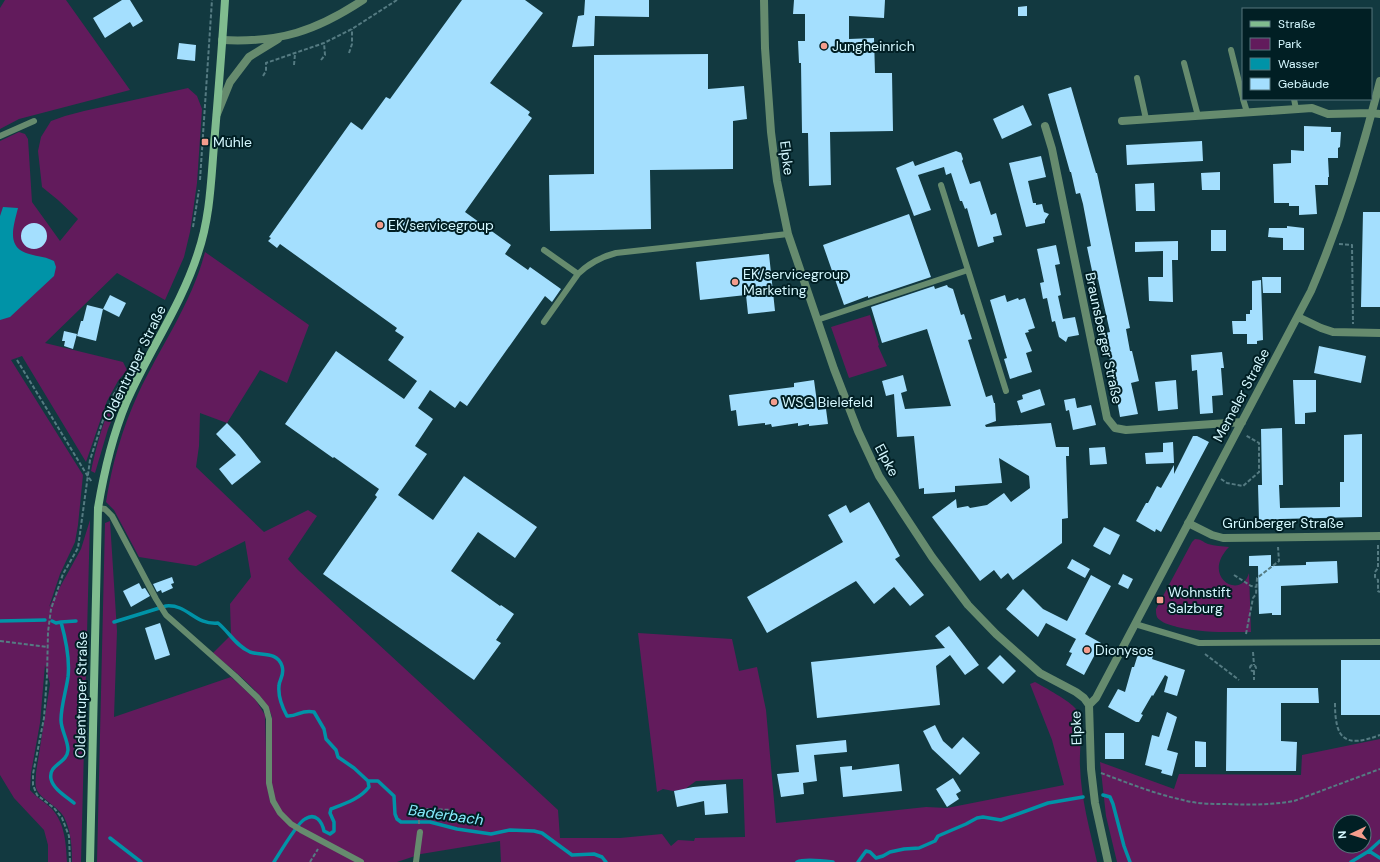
<svg xmlns="http://www.w3.org/2000/svg" width="1380" height="862" font-family="'DM Sans',sans-serif">
<style>
.green{fill:#621b5c;fill-rule:evenodd}
.water{fill:#0093a7}
.lines{fill:none;stroke-linecap:round;stroke-linejoin:round}
.stream{stroke:#0093a7;stroke-width:3.5}
.building{fill:#a4dffe}
.path{stroke:#557b82;stroke-width:2;stroke-dasharray:4 2;stroke-linecap:butt}
.lane{stroke:#668b6e;stroke-width:6}
.street{stroke:#668b6e;stroke-width:8}
.secondary{stroke:#80bc8f;stroke-width:8}
.poi-dot{fill:#f49d8d;stroke:#011f24;stroke-width:1.5}
.labels{text-anchor:middle;dominant-baseline:central;stroke-width:4;stroke-linejoin:round;paint-order:stroke}
.poi-label{font-size:14px;fill:#d5f8ff;stroke:#011f24;text-anchor:start}
.street-label{font-size:14px;fill:#d5f8ff;stroke:#011f24}
.water-label{font-size:15px;font-style:italic;fill:#87ecff;stroke:#011f24}
</style>
<rect width="100%" height="100%" fill="#123940"/>
<path class="green" d="M5 0H66L130 90 19 119 0 129V8Z
M188 88 197 96 202 109 197 183 190 232 184 257 165 300 117 273 45 343 123 362 127 370 118 381 107 401 86 462 22 356 11 360 83 475 78 525 75 542 60 574 49 607 81 549 90 520 81 862H72C72 846 71 831 64 817 58 806 40 799 36 788 35 783 36 777 36 773L50 684 45 665 40 723 31 773 30 790C36 797 45 802 52 809 65 824 66 843 67 862H48V845L44 830 14 798 0 775V141L19 132 25 134 28 139 32 202 60 241 78 219 58 200 42 187 38 151 41 137 51 121 65 116 84 111Z
M205 252 309 325 287 383 260 370 227 423 200 413 199 446 196 467 264 532 308 510 317 516 288 559 298 570 558 810 560 838H620L662 834 671 846 678 840 694 841 695 838 745 837 743 779 696 781 685 789 673 791 663 789 657 792 638 633 732 639 739 671 757 667 766 710 776 823 926 807 947 808 1064 785 1052 740 1030 684 1035 682C1044 687 1070 701 1076 709 1084 720 1079 752 1080 766 1081 799 1090 830 1097 862H501L500 841 421 854 397 862H97L105 523 110 521 117 631 114 717 231 677 255 699 265 715 267 785 270 801 272 781V717C266 694 231 669 213 653L231 635 230 604 251 577 245 541 196 566 139 557 114 510 106 502C112 464 122 429 138 394 160 347 192 303 205 252Z
M870 315 879 345 878 346 887 366 849 378 831 327Z
M124 384 121 398 108 429 95 473 91 471C96 448 102 424 112 403 115 396 120 390 124 384Z
M1195 539C1201 539 1203 542 1208 544 1215 546 1222 546 1229 547 1200 577 1241 601 1249 573L1251 632C1226 632 1202 633 1177 627 1172 625 1164 624 1160 620 1156 618 1156 613 1156 609L1192 542Z
M1380 739V862H1117L1106 816 1100 762 1174 789 1179 774 1301 775 1302 755ZM1340 822H1364V846H1340Z"/>
<path class="water" d="M3 207 18 208C13 228 5 250 33 255 41 257 46 257 54 261L56 267 54 276 10 317 0 320V216Z"/>
<g class="lines">
<path class="stream" d="M0 621 45 620
M52 621 56 623 61 622C66 640 70 659 68 677 66 691 61 706 61 720 61 730 68 740 68 750 67 764 48 764 51 779 53 789 67 797 74 803
M61 622 76 621
M114 622 166 606C188 604 194 625 218 623 229 632 236 646 250 652 261 656 277 651 282 666 285 676 279 679 279 686 278 696 282 707 287 716 298 717 301 709 314 712L324 729 326 739 336 750 338 757 354 768 368 781
M368 781H378L394 796 395 814 397 819 401 822H430L457 829 491 834 510 830 534 831 542 833 572 855 594 854 602 857 606 862
M1103 795 1110 797 1113 804 1124 846 1130 862
M110 838 141 862
M1369 851 1380 858
M274 862C279 854 298 822 305 819 316 812 322 822 324 831L330 834 334 831V822L330 813 331 809C344 804 360 799 369 787L368 781
M797 862C803 859 825 861 833 862
M858 862 866 851 870 852 876 858 883 856 890 852 904 849 919 848 935 841 938 836 966 824 977 818 983 817 1001 820 1048 803 1083 797
M1351 862 1369 851 1380 841"/>
</g>
<path class="building" d="M122 0H130L143 21 133 27 130 22 105 38 93 18Z
M462 0H525L543 13 490 83 530 112 528 115 532 118 465 212 511 245 505 254 528 270 530 267 561 289 552 302 545 296 467 406 460 401 455 408 430 390 418 408 433 419 415 446 427 454 398 495 433 520 464 476 537 527 515 558 478 532 451 571 500 606 501 605 514 614 496 640 501 643 474 680 323 574 377 497 375 495 379 489 334 457 333 458 285 424 336 351 404 399 417 381 388 360 404 337 395 331 397 328 280 244 277 248 268 241 271 238 269 237 351 122 362 130 386 97 390 99Z
M585 0H649V17L595 16 594 46 572 47 578 16 584 15Z
M794 0H885L884 18 849 16V39L874 38 875 73H892L893 131 830 132 831 185 809 186 808 133H802L801 63H799L798 41H805V14H793Z
M1027 6V16H1018V7Z
M179 43 196 45 195 61 177 59Z
M708 54V89L744 86 747 119 733 121V169L650 170 651 229 550 231 549 175 594 174V55Z
M1071 87 1096 173H1097L1130 328 1126 329 1130 351H1132L1139 381 1131 383 1138 414 1120 417 1105 333 1110 332 1098 279 1094 280 1091 266 1087 247 1091 246 1083 204 1080 193 1076 194 1071 172H1070L1048 94Z
M1023 105 1032 125 1002 139 993 119Z
M1304 126 1331 127V132H1341L1340 147 1338 148V158H1328L1329 177H1328V185H1315L1317 214 1299 215V206H1289V203H1274L1273 164 1291 163V150L1304 151Z
M1202 141 1203 161 1127 165 1126 145Z
M956 151 961 153 963 159 962 161 970 184 980 181 991 215 996 213 1002 235 993 237 994 242 978 247 967 208 965 209 962 201H960L951 173 946 175 944 167 918 175 931 210 914 216 896 168 913 161 915 166Z
M1041 156 1046 177 1028 181 1033 203H1036V205L1042 204 1044 212 1049 214 1045 220V223L1026 227 1009 163Z
M1220 172V190H1202L1201 173Z
M1154 183 1155 211H1136L1135 184Z
M1363 212H1380V307H1361Z
M909 214 931 277 868 298V296L844 305 823 245Z
M21 236a13 13 0 1 1 26 0a13 13 0 1 1-26 0Z
M1287 226 1304 228V250H1283V238L1268 237 1269 228H1287Z
M1211 230H1226V251H1211Z
M1178 241V260H1172L1173 302 1149 301 1148 277H1163V251L1135 252V242Z
M1056 245 1060 264 1055 265 1061 295 1058 296 1063 319 1075 317 1079 335 1068 337 1066 342 1059 337 1055 321 1052 322 1047 298 1043 299 1040 283 1044 282 1037 249Z
M769 254 775 311 748 314 746 295 700 300 696 262Z
M1262 277H1281V293H1263Z
M1261 280 1263 340 1257 341V344H1247V334H1233L1232 321H1246V314H1250V310H1252V281Z
M947 285 948 287 953 289 961 315 964 314 972 339 968 340 986 397 992 395 994 403H995L996 421 985 425 986 427 1051 423 1056 447H1069V456H1066L1068 518 1062 519V543L1013 580 1008 573 1001 579 994 570 980 581 932 517 956 499 957 508 968 506 970 508 987 505 1004 493 1011 502 1030 488 1029 476 999 458 1002 483 955 486V492L924 494V488L919 489 914 436 897 437 894 394 886 396 882 381 903 375 907 391 901 393 905 409 951 406 927 329 882 343 871 307 934 286 935 289Z
M110 295 126 303 119 317 103 309 96 341 77 336 81 321H83L87 305 103 309Z
M1005 295 1007 302 1018 298 1019 300 1025 298 1035 328 1028 330 1029 332 1025 333 1032 351 1026 353 1032 372 1010 379 1004 359 1007 358 990 300Z
M64 331 77 334 73 349 64 346 65 341H62Z
M1319 346 1366 356 1361 383 1314 373Z
M1222 352 1224 368H1221L1223 395 1212 396 1213 413 1200 414 1197 370 1192 371 1191 355Z
M814 380 818 410 826 409 828 424 809 426V424L798 426V423L772 427 771 424 765 425V423L738 426 736 410 731 411 729 395 794 387V383Z
M1176 380 1178 409 1158 411 1155 382Z
M1293 380H1316V412L1305 413V424H1295Z
M1040 389 1045 405 1021 413 1017 401 1023 399 1022 395Z
M1075 398 1077 408 1091 405 1096 425 1073 430 1069 410 1066 411 1064 400Z
M227 423 239 435 261 462 232 485 219 469 236 455 216 434Z
M1282 428 1283 485H1279L1280 508 1340 507V482H1344V435L1362 434V517L1280 519V520L1259 521 1258 485H1262L1261 429Z
M1193 436H1197L1209 442 1161 532 1156 529 1155 532 1136 521 1146 503H1148L1157 486 1161 488 1174 465V474Z
M1173 442 1174 463 1146 464 1145 453 1163 452V443Z
M1105 447 1107 464 1090 465 1089 448Z
M869 502 900 556 895 559 924 595 910 606 894 587 874 604 856 581 767 633 747 597 843 542 828 515 846 505 850 513Z
M1104 527 1120 535 1110 555 1093 546Z
M1271 555V566L1306 565V562L1337 561 1338 583 1281 586V615H1272V613L1259 614 1258 566H1249V556Z
M1072 559 1090 569 1085 578 1067 568Z
M1123 574 1133 579 1128 589 1118 584Z
M1091 575 1111 586 1085 634 1101 643 1084 675 1066 665 1072 653 1069 652 1076 639 1046 623 1038 637 1006 609 1023 589 1043 609 1067 621Z
M172 577 174 583 171 584 173 588 162 593 161 590 157 592 153 584Z
M139 583 142 589 145 588 150 596 131 607 123 591Z
M160 623 170 655 155 660 145 628Z
M949 626 979 665 965 675 950 655 936 666 940 705 817 718 811 662 945 648 935 636Z
M1143 650 1154 653 1152 659 1185 670 1177 696 1164 692 1168 677 1165 675 1153 696 1152 695 1141 714 1143 715 1139 722H1136L1108 707 1118 689 1125 692 1132 667H1134L1138 654 1142 656Z
M1000 655 1016 671 1003 684 987 668Z
M1341 660H1380V715H1341Z
M1227 688H1318L1319 703H1281V741L1297 742 1296 771H1226Z
M1167 712 1177 717 1167 750 1178 753 1172 776 1161 773 1162 770 1145 765 1152 735 1159 737Z
M935 725 943 741 952 749 963 737 980 753 960 775 932 749 923 731Z
M1105 733H1124V759H1105Z
M846 740 847 752 814 755 817 781 803 783 804 794 781 797 777 774 799 772 796 745Z
M1195 741 1206 742V767H1195Z
M899 764 902 791 843 797 840 767 852 766V770Z
M953 778 961 791 956 794 959 799 947 807 936 789Z
M726 784 728 813 705 815 704 801 677 807 674 791 693 787Z"/>
<g class="lines">
<path class="path" d="M349 53 352 44V29
M321 60 325 55 324 43
M294 65 295 54
M263 76 266 71V63L324 43 352 29 397 0
M200 180 212 0
M193 227 199 190
M1339 244 1352 245 1353 324
M17 360 87 475 92 482
M1221 479 1227 483 1243 486 1259 472V443L1245 435
M1378 545V568L1375 572V577L1378 580V591L1380 592
M1234 575 1251 586 1256 587
M1246 634 1253 598 1256 594 1257 578 1279 561 1278 547
M0 641 48 647
M1253 652 1254 665
M1205 654 1239 680
M1250 668a3 3 0 1 1 6 0a3 3 0 1 1-6 0Z
M1254 671V680
M1335 703C1335 740 1345 748 1380 735
M1101 773C1128 783 1155 794 1183 800 1197 804 1212 804 1226 804 1249 805 1271 805 1294 801L1380 769
M419 824V818L426 809 453 810
M70 862 69 836 62 818 54 808 37 795 33 785V774L44 718 47 676 48 632 51 609 63 574 78 548 90 460 103 420 114 394 127 375
M310 862 318 849"/>
<path class="lane" d="M1231 50 1243 98
M1184 63 1198 116
M1137 78 1146 119
M1243 99 1247 112
M1294 99 1296 109
M0 136 34 121
M941 185 968 270
M544 250 578 274
M817 320 968 270 1006 391
M544 322 578 274C589 263 601 257 616 253L788 234
M98 508 105 509 112 516 156 599 166 615 235 676 257 697 266 708 269 719V783L273 801 280 813 291 824 301 830 361 862
M1135 624 1199 643 1380 642
M416 862 420 832"/>
<path class="street" d="M764 0 765 48 771 132 777 181 788 234 834 369 858 431 879 476 901 510 932 557 968 605 996 634 1040 673 1076 692 1084 698 1089 705 1091 769 1095 803 1108 862
M222 40C280 43 316 31 363 0
M217 114 230 82 249 57 278 39
M1122 121 1312 108 1328 114 1372 113 1380 114
M1045 126 1052 149 1107 418 1115 428 1126 430 1242 422
M1298 317 1321 328 1333 332 1380 333
M1188 523 1212 535 1223 538 1380 536
M1089 705 1096 698 1311 291C1340 223 1362 153 1380 81"/>
<path class="secondary" d="M90 862 98 508C104 472 112 437 126 403 148 352 181 306 198 253 210 218 211 181 214 145 218 97 222 48 225 0"/>
</g>
<g class="poi-dot">
<circle cx="824" cy="46" r="4"/>
<rect x="201" y="138" width="8" height="8" rx="2"/>
<circle cx="380" cy="225" r="4"/>
<circle cx="735" cy="282" r="4"/>
<circle cx="774" cy="402" r="4"/>
<rect x="1156" y="596" width="8" height="8" rx="2"/>
<circle cx="1087" cy="650" r="4"/>
</g>
<g class="labels">
<g class="poi-label">
<text x="832" y="46">Jungheinrich</text>
<text x="213" y="142">Mühle</text>
<text x="388" y="225">EK/servicegroup</text>
<text x="743" y="274">EK/servicegroup<tspan x="743" dy="16">Marketing</tspan></text>
<text x="782" y="402">WSG Bielefeld</text>
<text x="1168" y="592">Wohnstift<tspan x="1168" dy="16">Salzburg</tspan></text>
<text x="1095" y="650">Dionysos</text>
</g>
<g class="street-label">
<text transform="translate(787 158) rotate(83)">Elpke</text>
<text transform="translate(1104 338) rotate(78)">Braunsberger Straße</text>
<text transform="translate(134 363) rotate(-64)">Oldentruper Straße</text>
<text transform="translate(1241 395) rotate(-62)">Memeler Straße</text>
<text transform="translate(887 460) rotate(62)">Elpke</text>
<text x="1283" y="523">Grünberger Straße</text>
<text transform="translate(81 695) rotate(-89)">Oldentruper Straße</text>
<text transform="translate(1076 728) rotate(-92)">Elpke</text>
</g>
<g class="water-label">
<text transform="translate(446 815) rotate(8)">Baderbach</text>
</g>
</g>
<rect x="1242" y="8" width="130" height="92" fill="#011f24" stroke="#56767c"/>
<rect x="1250" y="21" width="20" height="6" fill="#80bc8f" stroke="#56767c"/>
<text x="1278" y="28" font-size="12" fill="#d5f8ff">Straße</text>
<rect x="1250" y="38" width="20" height="12" fill="#621b5c" stroke="#56767c"/>
<text x="1278" y="48" font-size="12" fill="#d5f8ff">Park</text>
<rect x="1250" y="58" width="20" height="12" fill="#0093a7" stroke="#56767c"/>
<text x="1278" y="68" font-size="12" fill="#d5f8ff">Wasser</text>
<rect x="1250" y="78" width="20" height="12" fill="#a4dffe" stroke="#56767c"/>
<text x="1278" y="88" font-size="12" fill="#d5f8ff">Gebäude</text>
<g transform="translate(1352 834) rotate(266)"><circle r="19" fill="#011f24" stroke="#56767c"/>
<path d="M0-3L7 15L0 10L-7 15Z" fill="#f49d8d"/>
<text y="-6" font-size="11" font-weight="bold" text-anchor="middle" fill="#d5f8ff">N</text>
</g>
</svg>
